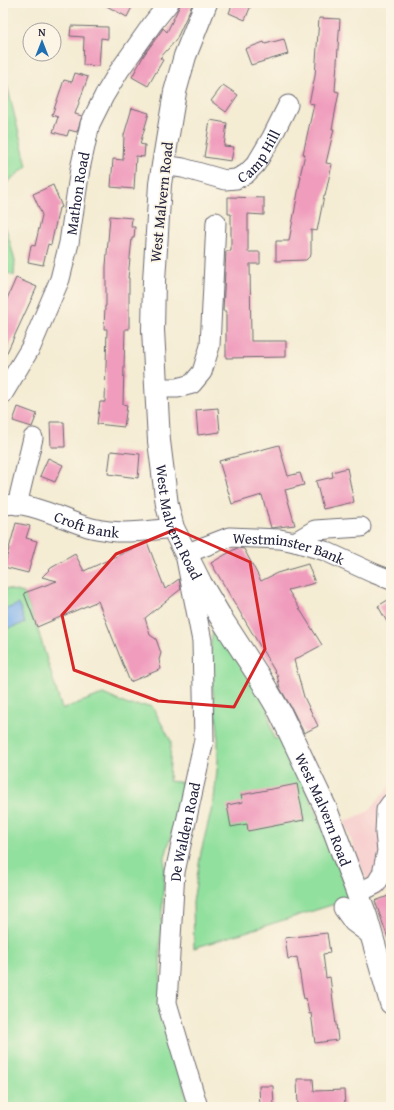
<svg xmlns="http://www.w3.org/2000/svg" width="394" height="1110" font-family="'Gentium Book Plus',serif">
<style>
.built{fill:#f7d0cf}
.green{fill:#92e09e;stroke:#5a816c}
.water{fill:#81b3ed;stroke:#526a94}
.building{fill:#f09dbd}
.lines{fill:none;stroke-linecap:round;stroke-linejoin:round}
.minor-casing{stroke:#6c6970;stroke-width:21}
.major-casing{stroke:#6c6970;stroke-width:24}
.minor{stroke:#fff;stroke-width:19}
.major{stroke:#fff;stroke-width:22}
.marked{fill:none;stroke:#d62828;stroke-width:3;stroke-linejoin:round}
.labels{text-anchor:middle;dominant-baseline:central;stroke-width:3.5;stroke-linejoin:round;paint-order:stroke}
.street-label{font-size:15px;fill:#22223b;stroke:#fcf5e5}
</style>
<rect width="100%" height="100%" fill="#fcf5e5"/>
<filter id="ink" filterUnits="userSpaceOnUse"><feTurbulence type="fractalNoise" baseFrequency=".025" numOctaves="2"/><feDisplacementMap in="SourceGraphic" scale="8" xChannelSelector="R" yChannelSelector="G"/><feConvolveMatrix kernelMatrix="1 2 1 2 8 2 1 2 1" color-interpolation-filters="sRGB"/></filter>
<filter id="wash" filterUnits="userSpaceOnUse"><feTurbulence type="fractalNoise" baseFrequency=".012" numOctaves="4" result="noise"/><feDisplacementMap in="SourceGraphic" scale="16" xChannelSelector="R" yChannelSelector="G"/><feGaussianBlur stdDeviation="0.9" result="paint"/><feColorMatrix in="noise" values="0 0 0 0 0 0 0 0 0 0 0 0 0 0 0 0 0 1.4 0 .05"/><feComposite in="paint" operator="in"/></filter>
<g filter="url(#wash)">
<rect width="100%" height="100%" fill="#f4ecd3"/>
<path class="built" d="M391 784V889L373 896 344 822 369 811Z"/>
<path class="green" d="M3 69 27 166 3 186 4 221 15 261 14 276 3 270Z
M3 588 24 593 37 627 62 709 103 694 128 705 152 706 171 741 169 781 186 783 165 857 160 947 161 1007 190 1107H3Z
M215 629H219L268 706 270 723 274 739 285 737 351 899 194 948 193 902 201 852 214 799 218 761V731L210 668 211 640 213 632Z"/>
<path class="water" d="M19 604 25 623 3 630V610Z"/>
<g id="blocks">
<path class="building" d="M101 3H125L132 7 127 17Z
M181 3H187L192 5 176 40 160 58 163 60 148 86 132 77 144 55 162 30 163 28 167 32Z
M233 3H252L245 20 229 13Z
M319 18 340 19 335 91 339 92 332 129H334L326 163 332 164 325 196H324L317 231 311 230V255L306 260 276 261V241H289L301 176H300L305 154H303L314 104 309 103 315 76Z
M71 26 108 27V39L101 38 99 66 83 65 84 37 70 36Z
M284 39 288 54 251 65 245 49 264 42 265 44Z
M75 73 88 77 75 114 82 116 77 132 69 130 67 136 53 132 58 117 52 115 64 80 72 82Z
M223 85 238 95 226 112 211 101Z
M132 108 149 113 140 144 145 145 144 157 136 156 134 189 111 187 113 159 123 160 124 135Z
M210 120 227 123 224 146 234 147 231 161 204 157Z
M53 185 62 207 59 208 51 245 48 244 43 265 28 262 31 245 35 246 42 215 33 194Z
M228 197 264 198V215L248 214V252H260V264H250L251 341H286V357L226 358V311H223L226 251H231V214H228Z
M110 216 132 218 131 227H135L134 238H132L128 278H129V329H125L123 404 127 405 124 427 97 424 100 402H105L107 329H104L105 306H106V266Z
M16 278 37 287 3 361V308Z
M18 407 37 414 32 427 13 421Z
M218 408 220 432 198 435 196 410Z
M50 422H64L65 447H51Z
M279 445 288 476 300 473 304 485 285 490 295 525 271 528 262 495 232 504 219 461Z
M111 451 140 454 138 478 108 474Z
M48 458 63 465 55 482 40 476Z
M347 468 354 502 323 509 316 481 333 477 332 472Z
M16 523 30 526 26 538 37 541 28 573 4 567Z
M147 542 165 589 179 579 181 589 145 618 150 635 156 639 161 653 159 660 161 669 130 682 98 601 37 627 24 593 57 581 42 577 51 568 75 554 84 571Z
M237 548 244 549 261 581 277 573 308 564 315 583 288 590 322 645 294 660 304 697 318 726 304 733 291 707 280 688 277 675 211 563Z
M391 598V629L378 606Z
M297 784 304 820 248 831 247 824 231 827 227 805 243 802 241 795Z
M391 895V941H389L375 901Z
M327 933 330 953 323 954 326 978 330 977 338 1040 315 1043 311 1013 309 1014 306 998 304 999 297 957 288 959 285 938Z
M297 1079H313L314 1091 344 1090 345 1107H298Z
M259 1086H273L274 1107H260Z"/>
</g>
</g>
<g filter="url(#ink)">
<use href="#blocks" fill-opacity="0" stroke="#6c6970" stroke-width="1"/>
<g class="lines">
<defs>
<g id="minor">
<path id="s1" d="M163 165 183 168 225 180 236 179 246 174 256 164 272 137 288 105"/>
<path d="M156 388H177L192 384 202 372 210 346 216 222"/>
<path id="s2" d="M3 394 31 347 60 279 69 243 80 169 90 124 104 96 119 71 153 23 169 3"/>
<path d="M17 505 33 438"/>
<path id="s3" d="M3 506C24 498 66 521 88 527 94 529 102 530 109 531 130 534 152 530 173 528"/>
<path d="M295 542 315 530 361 527"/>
<path d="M358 893 376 884 382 874 387 851 385 833 386 810 391 803"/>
<path d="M343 908 353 922 372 936"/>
<path id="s4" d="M198 1107 167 1003 175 872 204 740 202 641 185 554 229 537 280 539 295 542 325 551 373 573 391 580"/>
</g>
<g id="major">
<path id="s5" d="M206 3 185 56 175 92 163 165 160 184 154 281 153 330 159 441 167 505 173 528 201 584 223 621 260 678 280 712 326 809 366 916 391 1003"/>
</g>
</defs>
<use href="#minor" class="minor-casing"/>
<use href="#major" class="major-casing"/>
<use href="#minor" class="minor"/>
<use href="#major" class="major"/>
</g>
</g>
<path class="marked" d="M176 529 250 562 265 649 234 707 158 701 74 670 62 615 116 554Z"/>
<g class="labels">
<g class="street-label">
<text stroke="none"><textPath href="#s1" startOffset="108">Camp Hill</textPath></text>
<text stroke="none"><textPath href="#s2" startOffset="216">Mathon Road</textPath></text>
<text transform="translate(161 202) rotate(-84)">West Malvern Road</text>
<text stroke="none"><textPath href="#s5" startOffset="529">West Malvern Road</textPath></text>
<text stroke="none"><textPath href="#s3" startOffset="87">Croft Bank</textPath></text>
<text stroke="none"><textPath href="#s4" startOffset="671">Westminster Bank</textPath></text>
<text stroke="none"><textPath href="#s5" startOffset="853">West Malvern Road</textPath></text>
<text stroke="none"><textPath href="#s4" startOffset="281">De Walden Road</textPath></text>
</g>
</g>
<rect width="394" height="1110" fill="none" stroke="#fcf5e5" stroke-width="16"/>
<g transform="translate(42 42)"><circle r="19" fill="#fcf5e5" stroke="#a5a1a1"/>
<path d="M0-3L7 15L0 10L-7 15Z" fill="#1f6fb2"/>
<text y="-6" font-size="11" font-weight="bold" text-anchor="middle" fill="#22223b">N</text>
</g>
</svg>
